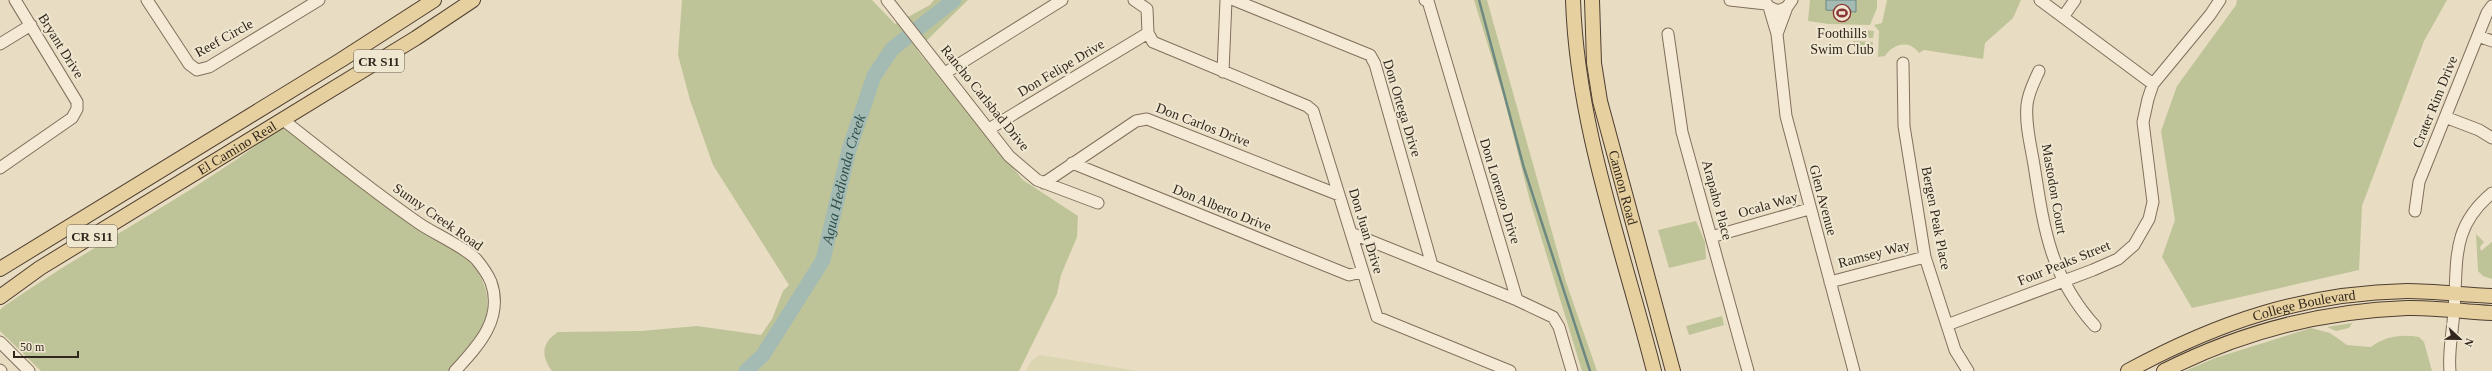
<svg xmlns="http://www.w3.org/2000/svg" width="2492" height="371" font-family="'Times New Roman',serif">
<style>
.farmland{fill:#dcd5b1}
.green{fill:#bfc498}
.water{fill:#a4bbb4;stroke:#6d8881}
.lines{fill:none;stroke-linecap:round;stroke-linejoin:round}
.stream{stroke:#6d8881;stroke-width:2.5}
.river{stroke:#a4bbb4;stroke-width:15}
.minor-casing{stroke:#806f5c;stroke-width:13}
.major-casing{stroke:#4e3e30;stroke-width:16}
.minor{stroke:#f4ead5;stroke-width:11}
.major{stroke:#e7d09f;stroke-width:14}
.labels{text-anchor:middle;dominant-baseline:central;stroke-width:4;stroke-linejoin:round;paint-order:stroke}
.shield{fill:#f0e7d1;stroke:#6a6154;stroke-width:1}
.shield-label{font-size:13px;font-weight:bold;fill:#31271e}
.poi-label{font-size:14px;fill:#31271e;stroke:#f0e7d1}
.street-label{font-size:14px;fill:#31271e;stroke:#f0e7d1}
.water-label{font-size:15px;font-style:italic;fill:#2f4f4d;stroke:#f0e7d1}
</style>
<rect width="100%" height="100%" fill="#e8ddc3"/>
<path class="farmland" d="M1040 355 1126 369 1139 371H1026L1031 361Z"/>
<path class="green" d="M682 0H872L895 24 930 5 934 0H968L917 50 1023 180 1078 216 1077 237 1061 275 1057 294 1019 371H552C541 356 541 343 558 332L641 331 697 326 761 335 772 319 783 291 789 285 713 165 690 100 678 55Z
M1474 0H1487L1566 282 1597 371H1582L1530 201 1504 98Z
M1810 0H1877V8L1870 25 1828 24 1808 21Z
M1887 0H2021L2013 18 1985 43 1983 59 1924 50 1919 53C1909 39 1893 44 1885 56L1878 57 1879 31 1874 25 1882 23Z
M2237 0H2447L2424 41 2362 206 2359 270 2192 308 2162 257 2175 220 2161 131 2177 86 2236 5Z
M1855 29 1874 31 1873 38 1854 37Z
M1853 41 1873 42 1872 50 1853 48Z
M280 128 291 131 474 265C503 309 481 338 449 371H41L0 331V310L3 307C93 244 193 195 280 128Z
M1696 221 1705 242 1706 259 1669 268 1658 230Z
M2476 234 2484 242 2480 247 2481 251 2492 242V279L2483 276 2478 271Z
M1722 316 1724 325 1689 335 1686 326Z
M2352 323 2349 328 2336 331 2327 327Z
M2311 328 2330 333 2347 345 2371 347C2385 336 2402 334 2419 337L2424 342 2432 371H2185L2215 358Z"/>
<path class="water" d="M1826 0H1856V12L1826 10Z"/>
<g class="lines">
<path class="stream" d="M1479 0 1524 168 1590 371"/>
<path class="river" id="s1" d="M746 371 763 355 823 260 849 150 874 76 892 49 954 0"/>
<defs>
<path id="minor" d="M147 0 189 64 197 70 209 67 319 0
M887 0 1009 156 1037 180 1098 203
M1134 0 1147 9 1148 33 1153 42 1307 106 1313 111 1377 317 1510 371
M1234 0 1370 55 1375 64 1432 265
M1425 0 1428 1 1517 300 1553 317 1559 327 1572 371
M1730 0 1766 4
M1764 0 1769 7 1778 11 1787 7 1792 0
M2040 0 2153 84
M1769 7 1777 34 1786 116 1854 371
M2063 17 2075 0
M1668 34 1682 132 1748 371
M1777 34 1787 7
M2478 36 2492 41
M0 44 31 25
M1903 63 1904 126 1925 257 1955 350 1968 371
M2039 71C2034 82 2028 93 2027 105 2025 125 2031 146 2034 165 2044 229 2050 276 2095 326
M1223 72 1226 0
M945 73 1062 0
M2445 117 2479 130 2492 138
M282 119C328 155 372 191 420 224 435 234 464 247 476 259 481 265 488 275 491 282 504 319 478 346 455 371
M989 129 1148 33
M1072 163 1349 275 1362 272
M0 168 72 118 77 109V102L15 0
M1044 183 1136 121 1147 119 1339 195
M2415 211 2419 182 2487 13 2492 6
M1351 233 1517 300
M1711 237 1809 209
M1830 282 1925 257
M1947 325 2093 270 2118 259 2134 245 2149 219 2153 202 2143 122 2148 99 2153 84 2210 15 2220 0
M0 342 29 371
M0 370 1 371
M2450 371C2448 351 2453 330 2454 310 2458 261 2450 228 2492 193"/>
<g id="major">
<path d="M1573 0C1577 127 1623 249 1654 371"/>
<path id="s2" d="M1592 0 1594 63 1600 101 1673 371"/>
<path d="M0 269 341 60 434 0"/>
<path id="s3" d="M0 297 40 268 416 38 473 0"/>
<path id="s4" d="M2128 371C2218 322 2304 293 2407 291 2435 291 2464 295 2492 296"/>
<path d="M2164 371C2241 332 2321 311 2407 308 2435 307 2464 312 2492 313"/>
</g>
</defs>
<use href="#minor" class="minor-casing"/>
<use href="#major" class="major-casing"/>
<use href="#minor" class="minor"/>
<use href="#major" class="major"/>
</g>
<defs>
<symbol id="stadium-ring" viewBox="-11 -11 22 22"><circle r="9.5" fill="#f0e7d1" stroke="#873434" stroke-width="1.5"/><path d="M0-5a6.5 5 0 1 0 0 10a6.5 5 0 1 0 0-10ZM-3.5-1.8h7v3.6h-7Z" fill="#873434"/></symbol>
</defs>
<g fill-rule="evenodd">
<use href="#stadium-ring" x="1832" y="3" width="20" height="20"/>
</g>
<g class="labels">
<g class="shield">
<rect x="354" y="50" width="50" height="22" rx="3"/>
<rect x="67" y="225" width="50" height="22" rx="3"/>
</g>
<g class="shield-label">
<text x="379" y="61">CR S11</text>
<text x="92" y="236">CR S11</text>
</g>
<g class="poi-label">
<text x="1842" y="33">Foothills<tspan x="1842" dy="16">Swim Club</tspan></text>
</g>
<g class="street-label">
<text transform="translate(224 38) rotate(-29)">Reef Circle</text>
<text transform="translate(61 46) rotate(58)">Bryant Drive</text>
<text transform="translate(1061 68) rotate(-31)">Don Felipe Drive</text>
<text transform="translate(985 98) rotate(51)">Rancho Carlsbad Drive</text>
<text transform="translate(2435 102) rotate(-68)">Crater Rim Drive</text>
<text transform="translate(1402 108) rotate(73)">Don Ortega Drive</text>
<text transform="translate(1203 125) rotate(21)">Don Carlos Drive</text>
<text stroke="none"><textPath href="#s3" startOffset="280">El Camino Real</textPath></text>
<text stroke="none"><textPath href="#s2" startOffset="191">Cannon Road</textPath></text>
<text transform="translate(2054 189) rotate(80)">Mastodon Court</text>
<text transform="translate(1500 191) rotate(73)">Don Lorenzo Drive</text>
<text transform="translate(1717 200) rotate(75)">Arapaho Place</text>
<text transform="translate(1823 200) rotate(75)">Glen Avenue</text>
<text transform="translate(1768 205) rotate(-16)">Ocala Way</text>
<text transform="translate(1222 208) rotate(22)">Don Alberto Drive</text>
<text transform="translate(438 217) rotate(35)">Sunny Creek Road</text>
<text transform="translate(1936 218) rotate(79)">Bergen Peak Place</text>
<text transform="translate(1366 231) rotate(73)">Don Juan Drive</text>
<text transform="translate(1874 254) rotate(-15)">Ramsey Way</text>
<text transform="translate(2064 263) rotate(-22)">Four Peaks Street</text>
<text stroke="none"><textPath href="#s4" startOffset="189">College Boulevard</textPath></text>
</g>
<g class="water-label">
<text stroke="none"><textPath href="#s1" startOffset="219">Agua Hedionda Creek</textPath></text>
</g>
</g>
<g transform="translate(2460 339) rotate(112)" stroke="#f0e7d1" stroke-width="3" paint-order="stroke">
<path d="M0-3L7 15L0 10L-7 15Z" fill="#31271e"/>
<text y="-6" font-size="11" font-weight="bold" text-anchor="middle" fill="#31271e">N</text>
</g>
<path d="M14 351v6h64v-6" fill="none" stroke="#31271e" stroke-width="2"/>
<text x="20" y="351" font-size="12" fill="#31271e" stroke="#f0e7d1" stroke-width="3" paint-order="stroke">50 m</text>
</svg>
